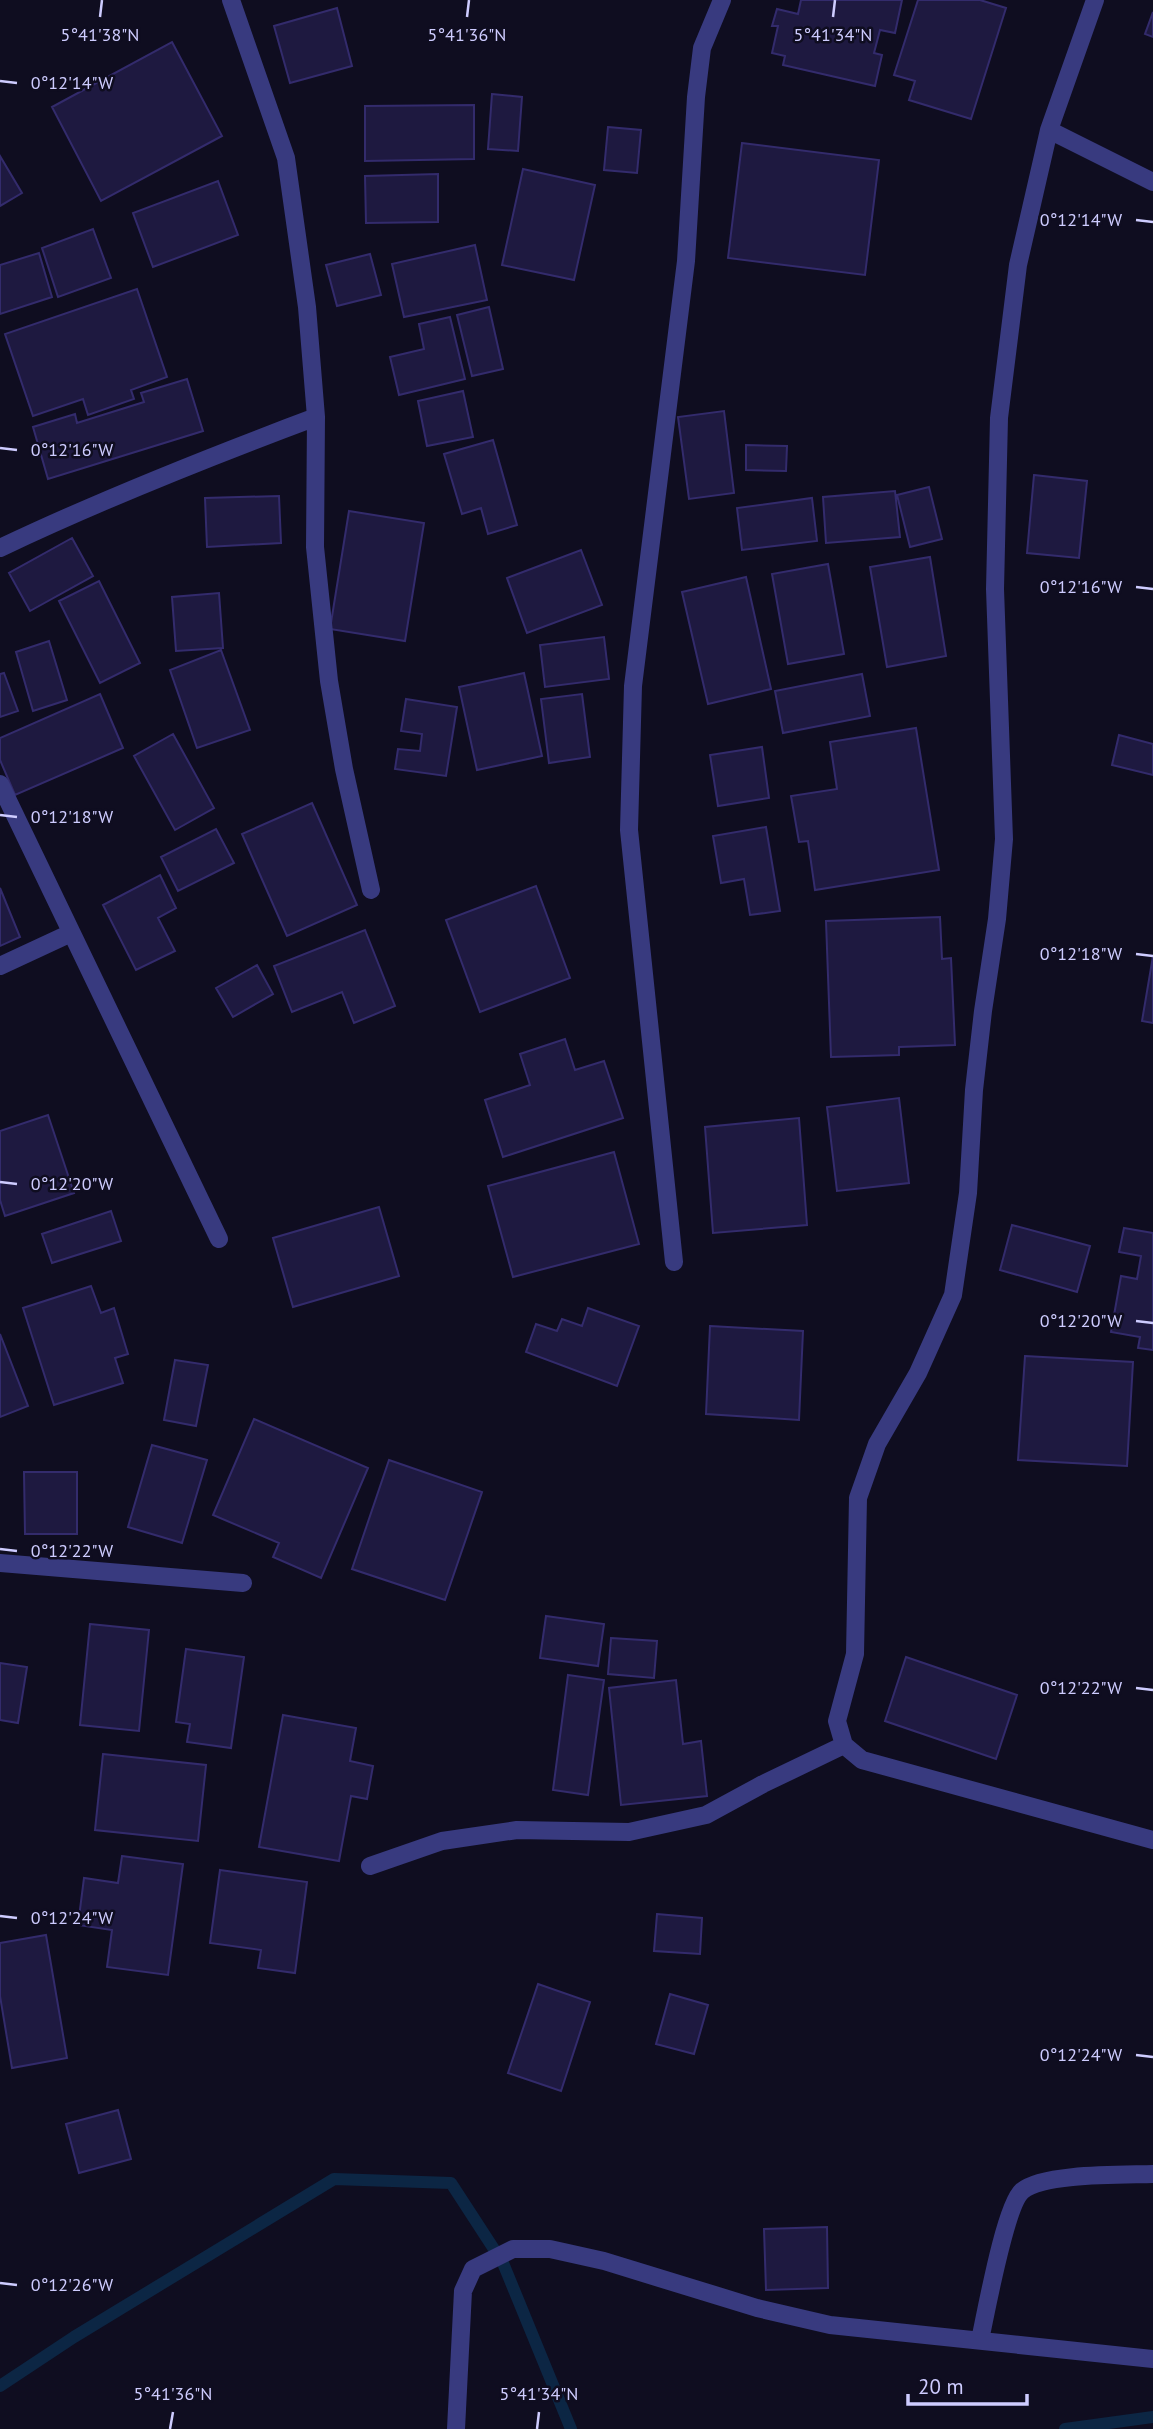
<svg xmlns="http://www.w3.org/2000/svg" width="1153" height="2429" font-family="'PT Sans',sans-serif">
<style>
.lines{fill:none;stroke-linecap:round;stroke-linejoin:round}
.stream{stroke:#0c2644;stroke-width:12}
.building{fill:#1e1940;stroke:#332b6c;stroke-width:2}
.street{stroke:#383a7f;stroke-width:18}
.ticks{fill:none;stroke:#ceccff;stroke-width:2.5}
.ticks-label{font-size:18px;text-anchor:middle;fill:#ceccff;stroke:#0f0d20;stroke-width:5;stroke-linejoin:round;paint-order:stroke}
</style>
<rect width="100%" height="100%" fill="#0f0d20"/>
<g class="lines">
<path class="stream" d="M0 2386 74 2337 334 2179 451 2183 503 2263 571 2429
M1065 2429 1153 2417"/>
</g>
<path class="building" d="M801 0H902L895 33 880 30 874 53 882 55 875 86 783 65 785 56 772 53 778 26H772L777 9 798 14Z
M918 0H980L1006 8 971 119 909 100 915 81 894 75Z
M337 8 352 66 290 83 274 26Z
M1153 12V37L1145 34Z
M172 42 222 136 101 201 52 107Z
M492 94 522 97 518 151 488 149Z
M474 105V159L365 161V106Z
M608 127 641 130 637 173 604 170Z
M742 143 879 160 865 275 728 258Z
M0 156 22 193 0 206Z
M523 169 595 185 574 280 502 265Z
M438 174V222L366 223 365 176Z
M218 181 238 235 153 267 133 213Z
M93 229 111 278 58 297 42 248Z
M475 245 487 300 404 317 392 264Z
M39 253 52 297 0 314V265Z
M370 254 381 295 337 306 326 265Z
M137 289 167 377 131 390 134 399 88 415 83 399 33 416 5 334Z
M489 307 503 369 472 376 457 315Z
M450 317 465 379 399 395 390 357 424 349 419 324Z
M187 379 203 431 48 479 33 427 75 414 77 423 144 402 141 393Z
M463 391 473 437 427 446 418 401Z
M724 411 734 493 689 499 678 417Z
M493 440 517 525 488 534 481 508 462 514 444 454Z
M746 445 787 446 786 471 746 470Z
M1034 475 1087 481 1079 558 1027 553Z
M929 487 942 539 910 547 897 495Z
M895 491 900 537 826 543 823 497Z
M279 496 281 543 207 547 205 498Z
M812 498 817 541 742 550 737 508Z
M349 511 424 523 405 641 330 629Z
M72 538 93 576 30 611 9 573Z
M581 550 602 605 527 633 507 578Z
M930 557 946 656 887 667 870 567Z
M828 564 844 654 788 664 772 574Z
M746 577 771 689 708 704 682 592Z
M99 581 140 663 100 683 59 601Z
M219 593 223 648 176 651 172 597Z
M604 637 609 679 545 687 540 645Z
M49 641 67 700 33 711 16 652Z
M221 650 250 730 197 748 170 670Z
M4 673 18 711 0 717V674Z
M524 673 542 756 477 770 459 687Z
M862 674 870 716 783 733 775 691Z
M100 694 123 748 15 795 0 760V738Z
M582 694 590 757 549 763 541 699Z
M406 699 457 707 446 776 395 769 398 749 420 751 422 734 401 731Z
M916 728 939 870 815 890 808 841 799 842 791 796 837 789 830 742Z
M173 734 214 808 175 830 134 756Z
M1119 735 1153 744V775L1112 765Z
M762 747 769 798 718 806 710 755Z
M312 803 357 905 287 936 242 834Z
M766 827 780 911 750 915 744 879 721 883 713 836Z
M216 829 234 863 178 891 161 857Z
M160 875 176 908 158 918 175 951 136 970 103 905Z
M536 886 570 978 480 1012 446 920Z
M0 888 20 937 0 946Z
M940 917 942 959 951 958 955 1045 899 1047V1055L831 1057 826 921Z
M365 930 395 1006 354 1023 342 992 292 1012 274 966Z
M1153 956V1023L1142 1021Z
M257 965 273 994 233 1017 216 988Z
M565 1039 575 1070 604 1061 623 1118 503 1157 485 1100 530 1085 520 1054Z
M899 1098 909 1183 837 1191 827 1107Z
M48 1115 74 1193 5 1216 0 1200V1131Z
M799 1118 807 1225 713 1233 705 1127Z
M614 1152 639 1244 513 1277 488 1186Z
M379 1207 399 1276 293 1307 273 1238Z
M111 1211 121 1241 52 1263 42 1234Z
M1012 1225 1090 1246 1077 1292 1000 1270Z
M1124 1228 1153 1233V1350L1138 1348 1140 1337 1111 1332 1121 1276 1137 1279 1141 1256 1119 1252Z
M91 1286 101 1313 114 1308 128 1354 115 1358 123 1383 54 1405 23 1308Z
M588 1308 639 1326 617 1386 526 1352 536 1324 557 1331 562 1319 582 1326Z
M710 1326 803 1331 799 1420 706 1414Z
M0 1334 28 1406 0 1417Z
M1025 1356 1133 1362 1127 1466 1018 1460Z
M175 1360 208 1365 196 1426 164 1420Z
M254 1419 368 1468 321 1578 273 1557 279 1543 213 1515Z
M152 1445 207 1460 182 1543 128 1527Z
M389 1460 482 1492 445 1600 352 1569Z
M24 1472H77V1534H25Z
M546 1616 604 1624 598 1666 540 1658Z
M90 1624 149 1630 139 1731 80 1725Z
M611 1638 657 1641 654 1678 608 1674Z
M186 1649 244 1657 231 1748 187 1742 190 1724 176 1722Z
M906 1657 1017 1695 996 1759 885 1721Z
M0 1663 27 1667 18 1723 0 1720Z
M568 1675 604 1680 588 1795 553 1790Z
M676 1680 683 1744 701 1741 707 1796 621 1805 609 1688Z
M283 1715 356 1728 350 1761 373 1766 367 1799 351 1796 339 1861 259 1847Z
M103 1754 206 1765 198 1841 95 1830Z
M122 1856 183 1864 168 1975 107 1967 112 1930 78 1925 84 1878 118 1883Z
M220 1870 307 1882 295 1973 258 1968 261 1950 210 1943Z
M657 1914 702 1918 700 1954 654 1951Z
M46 1935 67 2058 12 2068 0 1996V1943Z
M538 1984 590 2002 561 2091 508 2073Z
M670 1994 708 2005 694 2054 656 2044Z
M118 2110 131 2159 79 2173 66 2124Z
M827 2227 828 2288 766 2290 764 2229Z"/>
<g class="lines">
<path class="street" d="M231 0 286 158 307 307 316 417 315 547 329 681 344 769 371 890
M1095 0 1049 130 1018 265 999 418 995 589 1004 839 997 919 983 1011 974 1090 968 1193 953 1295 918 1373 877 1444 858 1498 855 1654 837 1721 844 1745 862 1760 1153 1840
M1049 130 1153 182
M0 548C103 499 209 457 316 417
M0 784 219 1239
M0 966 71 933
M674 1262 629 830 633 686 686 261 696 97 702 48 722 0
M0 1563 243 1583
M370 1866 442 1841 517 1830 629 1832 706 1815 763 1784 844 1745
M980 2340C986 2313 1005 2206 1022 2191 1043 2173 1123 2175 1153 2174
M456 2429 463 2291 473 2269 513 2249H550L604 2261 757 2308 830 2325 1153 2359"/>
</g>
<path class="ticks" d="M100 17 102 0M467 17 469 0M833 17 835 0M0 81 17 83M1136 220 1153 222M0 448 17 450M1136 587 1153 589M0 815 17 817M1136 954 1153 956M0 1182 17 1184M1136 1321 1153 1323M0 1549 17 1551M1136 1688 1153 1690M0 1916 17 1918M1136 2055 1153 2057M0 2283 17 2285M170 2429 173 2412M537 2429 539 2412"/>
<g class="ticks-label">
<text x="100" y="41">5°41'38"N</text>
<text x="467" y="41">5°41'36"N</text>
<text x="833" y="41">5°41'34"N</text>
<text x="72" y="89">0°12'14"W</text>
<text x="1081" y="226">0°12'14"W</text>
<text x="72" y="456">0°12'16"W</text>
<text x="1081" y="593">0°12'16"W</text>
<text x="72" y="823">0°12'18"W</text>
<text x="1081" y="960">0°12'18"W</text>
<text x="72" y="1190">0°12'20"W</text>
<text x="1081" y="1327">0°12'20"W</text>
<text x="72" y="1557">0°12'22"W</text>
<text x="1081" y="1694">0°12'22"W</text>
<text x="72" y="1924">0°12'24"W</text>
<text x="1081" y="2061">0°12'24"W</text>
<text x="72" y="2291">0°12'26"W</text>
<text x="173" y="2400">5°41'36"N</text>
<text x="539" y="2400">5°41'34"N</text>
</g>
<path d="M908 2394v10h119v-10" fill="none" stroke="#ceccff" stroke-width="3.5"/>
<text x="918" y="2394" font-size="21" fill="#ceccff" stroke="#0f0d20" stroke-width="5" paint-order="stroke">20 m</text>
</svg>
